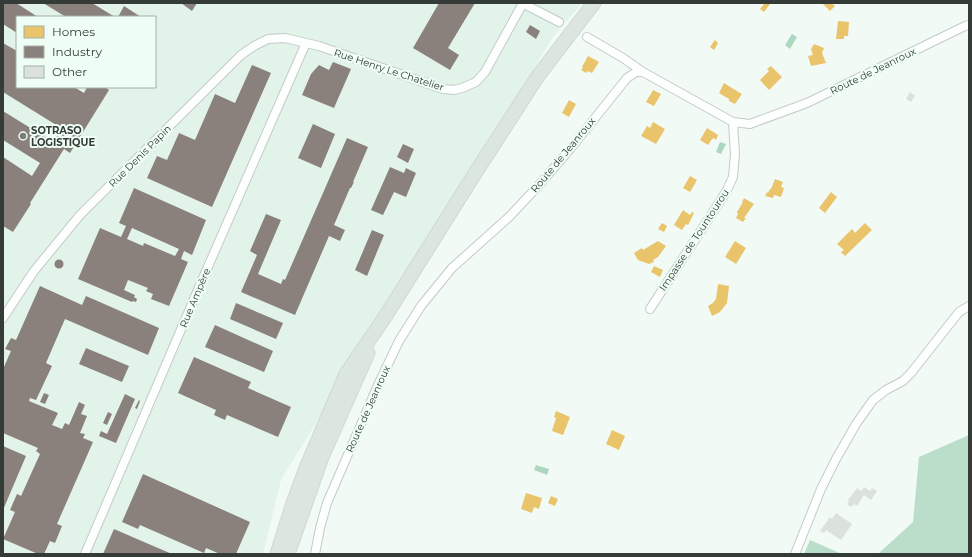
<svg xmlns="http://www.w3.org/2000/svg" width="972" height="557" font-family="Montserrat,sans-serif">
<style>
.built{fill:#e2f3e9;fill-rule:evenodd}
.forest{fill:#badec9}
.water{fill:#add8bf}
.homes{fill:#e9c46a}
.industry{fill:#8a817c;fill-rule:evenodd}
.building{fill:#dbe2de}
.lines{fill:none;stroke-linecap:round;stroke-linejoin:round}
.minor-casing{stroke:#c4cbc7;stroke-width:10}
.primary-casing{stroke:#d2d6d3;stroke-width:15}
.minor{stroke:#fdfefe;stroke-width:8}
.primary{stroke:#dbe6e1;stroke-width:13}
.poi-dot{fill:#777e7a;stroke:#eefef4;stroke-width:1.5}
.labels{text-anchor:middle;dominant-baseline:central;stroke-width:4;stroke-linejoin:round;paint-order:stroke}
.street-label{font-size:10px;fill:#353b37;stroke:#eefef4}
.poi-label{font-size:10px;font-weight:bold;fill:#353b37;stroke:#eefef4;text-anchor:start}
</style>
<rect width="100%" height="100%" fill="#f2faf5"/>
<path class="built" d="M3 3H582L553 37 281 480 263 554H3V249L4 248 3 247ZM17 17H155V87H17Z"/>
<path class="forest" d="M969 435V554H878L913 522 919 457Z
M810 540 842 554H804Z"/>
<path class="water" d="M792 34 797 37 790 49 785 45Z
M720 142 726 144 721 154 716 152Z
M536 465 549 469 547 475 534 470Z"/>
<path class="homes" d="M765 3H768L770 4 764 12 760 9Z
M822 3H831L835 6 830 11Z
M838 21 849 22 848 36H844V39H836Z
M715 40 718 43 714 50 710 47Z
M814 44 824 48 822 53 826 63 811 66 808 56 813 55 811 49Z
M588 56 599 62 592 73 587 71 586 73 581 70 583 68 582 67Z
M771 66 782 77 769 90 760 80 769 71 767 69Z
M724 83 740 93 742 94 735 104 729 101V99L719 93Z
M653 90 661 94 654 106 646 102Z
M569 100 576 104 569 117 562 113Z
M653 122 665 129 656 144 641 136 647 126 650 128Z
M707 128 718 135 716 140 714 138 712 139 708 145 700 140Z
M690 176 697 180 690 192 683 188Z
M775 179 783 182 781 187 784 188 781 197 774 195 773 198 765 196 767 192 768 193 770 189H771Z
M831 192 837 197 825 213 819 208Z
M744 198 754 204 744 218H746L743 222 736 218 738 214 737 212 743 202H742Z
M683 210 690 215 692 212 694 213 688 225 686 224 682 230 674 225Z
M662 223 667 226 664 232 658 229Z
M865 223 872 230 845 256 841 252 844 250 837 244 852 229 855 233Z
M658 241 666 246 658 257 653 260 654 262 649 264 638 260 634 253 642 248 643 250Z
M735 241 746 248 736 264 725 257Z
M654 266 663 270 660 277 651 272Z
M718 284 729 286 727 303 720 312 712 316 708 306 713 303 716 299Z
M556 411 570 417 563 435 552 431 556 418 554 417Z
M612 430 625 436 619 450 606 444Z
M526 493 542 498 539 509 534 507 532 513 521 509Z
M551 496 558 499 555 506 548 503Z"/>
<path class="industry" d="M3 3H16L38 17H17V33L3 24Z
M43 3H92L115 17H66Z
M181 3H197L192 11Z
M439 3H475L448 48 459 55 450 70 413 48Z
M124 6 141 17H118Z
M530 25 540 31 536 39 526 32Z
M3 43 17 51V87H74L84 93 87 87H105L109 90 70 153 64 149 30 203 31 204 13 232 3 226V157L32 176 40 163 3 140V111L53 142 61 128 3 92Z
M333 62 351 69 334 108 302 95 311 74 319 65 329 70Z
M252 65 271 73 212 207 147 178 157 156 167 160 179 133 195 140 215 94 235 103Z
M313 124 335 134 321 168 298 158Z
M347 138 368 147 353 182H354L351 188H350L334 225 345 230 340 241 329 236 295 315 241 292 257 255 250 251 266 214 281 220 258 274 281 284 283 279 285 280Z
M403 144 414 149 408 163 397 157Z
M390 167 404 173 406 168 416 173 406 197 394 192 383 215 371 210Z
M134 188 206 220 192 255 184 251 181 259 188 262 169 306 151 299 153 294 146 291 148 288 128 280 124 290 135 295 134 297 137 299 136 302 133 301 132 302 78 279 100 228 121 237 126 226 119 223ZM132 228 179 249 175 256 144 243 143 246 127 239Z
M372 230 384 235 367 276 355 270Z
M54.5 264a4.5 4.5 0 1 1 9 0a4.5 4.5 0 1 1-9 0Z
M40 286 82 305 86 296 159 328 148 355 65 319 46 363 52 366 36 400 30 398 29 401 58 413 52 425 62 429 65 423 69 425 79 402 85 405 81 414 87 416 80 433 85 434 83 438 93 442 57 524 62 526 55 543 50 541 44 554H38L3 539 15 512 10 510 17 494 21 496 40 454 36 451 38 448 3 433V369L11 351 5 349 11 338 16 340Z
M236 303 283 323 276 339 230 319Z
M215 325 273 351 264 372 205 347Z
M86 348 129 366 122 382 79 364Z
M194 357 251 382 248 388 291 407 278 437 227 415 225 420 214 415 216 410 178 393Z
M44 393 49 395 45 404 40 402Z
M125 394 135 399 116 443 99 436 101 431 107 434Z
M139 400 140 401 137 409 135 408Z
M108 412 112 414 107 425 103 423Z
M3 446 26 456 3 510Z
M143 474 250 522 236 554H220L206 548 204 553 140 525 138 529 122 522Z
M114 529 144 542 172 554H103Z"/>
<path class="building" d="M910 92 915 96 911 102 906 99Z
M864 487 870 491 872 488 877 491 871 500 864 495 857 506 854 504 851 507 847 504 849 501 848 500 857 488 861 491Z
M836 513 852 524 841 540 826 530 824 533 820 531 830 517 832 519Z"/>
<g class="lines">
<defs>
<path id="minor" d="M522 3 559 22
M587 37 623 58 643 72
M650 309 726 192 733 177 735 154 733 122
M3 318 34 271 80 215 241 55 254 46 268 39 285 38 319 46 443 89 454 90 462 88 476 82 485 72 523 3
M85 554 203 278 306 43
M315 554 320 528 327 503 378 385 399 341 421 306 452 268 509 217 539 185 571 148 627 78 636 72H643L733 122 750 124 807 103 965 26 969 25
M795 554 821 489 836 459 856 424 873 400 886 390 903 381 911 373 959 312 969 306"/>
<path id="primary" d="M277 554 293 503 306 468 346 374 385 317 474 175 538 76 594 3
M288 554 322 457 368 353"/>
</defs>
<use href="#minor" class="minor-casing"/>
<use href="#primary" class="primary-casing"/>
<use href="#minor" class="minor"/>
<use href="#primary" class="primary"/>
</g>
<circle class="poi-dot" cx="23" cy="136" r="4"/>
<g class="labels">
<g class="street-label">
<text transform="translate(389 70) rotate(18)">Rue Henry Le Chatelier</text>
<text transform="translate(873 71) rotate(-26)">Route de Jeanroux</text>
<text transform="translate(563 155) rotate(-50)">Route de Jeanroux</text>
<text transform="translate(140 156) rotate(-45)">Rue Denis Papin</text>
<text transform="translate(694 240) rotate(-57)">Impasse de Tountourou</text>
<text transform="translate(195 298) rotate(-67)">Rue Ampère</text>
<text transform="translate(368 409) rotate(-66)">Route de Jeanroux</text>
</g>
<g class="poi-label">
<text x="31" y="130">SOTRASO<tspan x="31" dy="12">LOGISTIQUE</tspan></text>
</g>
</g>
<rect width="972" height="557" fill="none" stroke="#353b37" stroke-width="8"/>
<rect x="16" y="16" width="140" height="72" fill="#eefef4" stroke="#a4b0a8"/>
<rect x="24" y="26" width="20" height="12" fill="#e9c46a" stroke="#a4b0a8"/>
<text x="52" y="36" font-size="12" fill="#353b37">Homes</text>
<rect x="24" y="46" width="20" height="12" fill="#8a817c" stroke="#a4b0a8"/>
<text x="52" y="56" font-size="12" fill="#353b37">Industry</text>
<rect x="24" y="66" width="20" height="12" fill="#dbe2de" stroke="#a4b0a8"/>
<text x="52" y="76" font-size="12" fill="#353b37">Other</text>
</svg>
